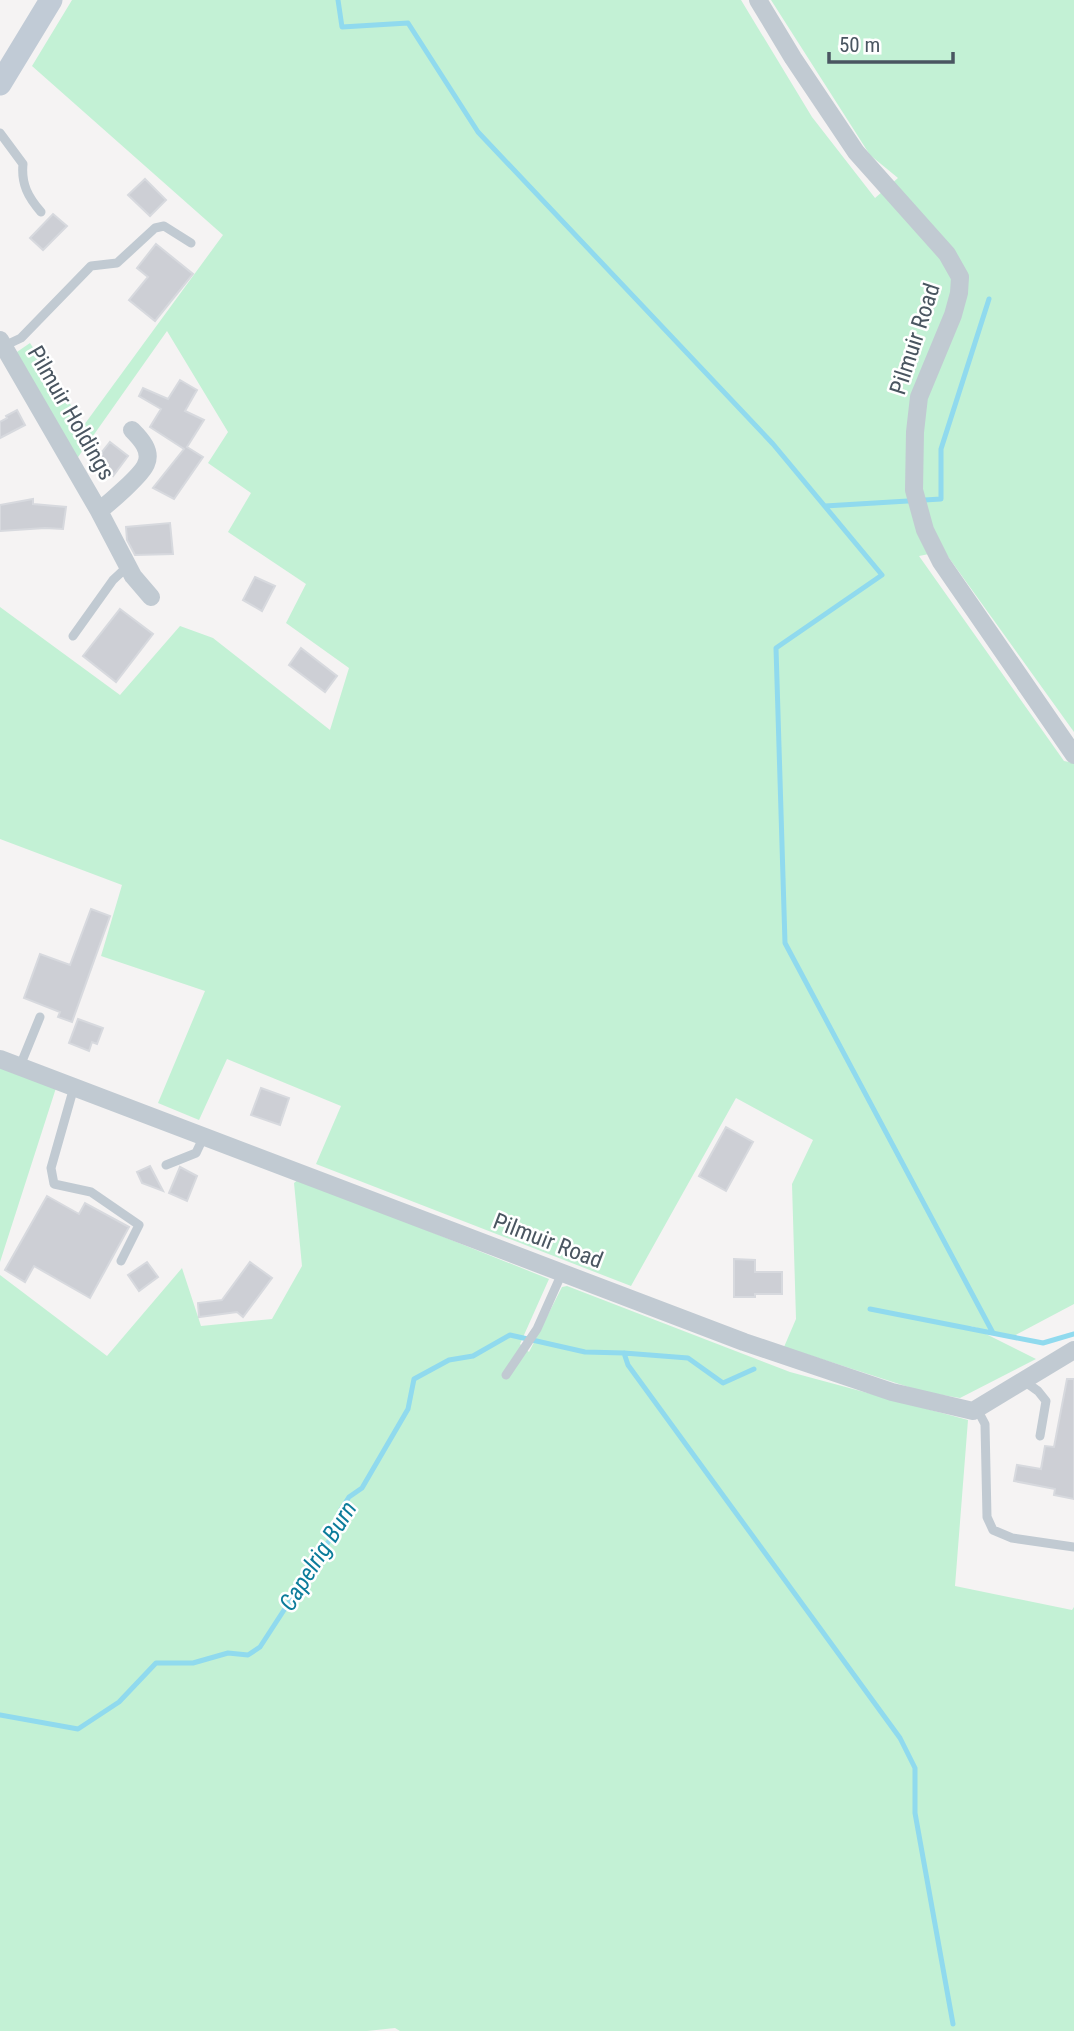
<svg xmlns="http://www.w3.org/2000/svg" width="1074" height="2031" font-family="'Roboto Condensed',sans-serif">
<style>
.green{fill:#c3f1d5}
.lines{fill:none;stroke-linecap:round;stroke-linejoin:round}
.stream{stroke:#90daee;stroke-width:5}
.building{fill:#cdcfd5;stroke:#d7d9de;stroke-width:2}
.lane{stroke:#c1cad2;stroke-width:9}
.street{stroke:#c1cad2;stroke-width:18}
.secondary{stroke:#c1cbd6;stroke-width:23}
.labels{text-anchor:middle;dominant-baseline:central;stroke-width:5;stroke-linejoin:round;paint-order:stroke}
.street-label{font-size:23px;fill:#4a5661;stroke:#fff}
.water-label{font-size:24px;font-style:italic;fill:#0c7c9b;stroke:#fff}
</style>
<rect width="100%" height="100%" fill="#f5f3f3"/>
<path class="green" d="M72 0H741L812 117 875 198 898 178 870 155 771 0H1074V732L944 551 919 556 1064 761 1074 763V1304L1012 1337 970 1326 1036 1359 960 1398 924 1392 784 1347 796 1319 792 1184 813 1140 736 1098 631 1286 316 1164 341 1106 227 1059 199 1120 158 1103 205 991 101 956 122 885 0 839V607L120 695 180 626 213 638 330 730 349 668 286 623 306 584 228 532 251 493 208 463 228 432 167 331 76 460 14 354 30 343 84 425 223 235 32 66Z
M0 1067 56 1088 0 1262Z
M299 1179 549 1279 520 1344 529 1352 562 1287 567 1286 790 1372 968 1420 955 1586 1072 1610 1074 1607V2031H400L395 2028 367 2031H0V1275L107 1356 182 1268 201 1326 272 1319 302 1266 294 1183Z"/>
<g class="lines">
<path class="stream" d="M338 0 342 27 408 23 478 132 773 444 882 575 776 648 785 943 993 1333
M825 506 941 499V449L989 299
M870 1309 1043 1343 1074 1334
M624 1353 628 1365 900 1738 915 1768V1813L953 2024
M0 1715 78 1729 119 1702 156 1663H193L228 1653 248 1655 260 1647 336 1530 340 1511 349 1497 362 1488 408 1409 414 1379 449 1360 473 1356 510 1335 585 1352 624 1353 688 1358 723 1383 754 1369"/>
</g>
<path class="building" d="M145 179 166 200 150 216 128 195Z
M53 214 67 226 43 250 30 238Z
M156 244 193 274 155 321 129 300 148 277 137 268Z
M180 380 197 390 185 411 204 420 187 447 203 457 174 499 153 488 184 449 150 427 161 409 139 396 143 388 168 399Z
M17 410 25 425 0 438V422L7 418 6 416Z
M110 442 128 456 113 476 94 462Z
M33 499V504L66 507 63 529 45 528 0 531V505Z
M170 523 173 554 135 555 127 540 126 527Z
M255 577 275 586 262 611 243 600Z
M120 609 153 634 116 682 83 656Z
M301 648 337 676 325 692 289 665Z
M91 909 110 916 72 1022 58 1017 60 1012 24 998 40 954 70 965Z
M78 1019 103 1028 97 1044 92 1042 89 1051 69 1043Z
M261 1088 289 1098 280 1125 251 1115Z
M726 1127 753 1142 726 1191 699 1176Z
M150 1166 163 1191 142 1183 137 1172Z
M180 1167 197 1176 187 1201 169 1193Z
M47 1196 79 1214 85 1203 129 1227 90 1298 34 1266 25 1282 5 1270Z
M734 1259 755 1260V1272H782V1294H755V1297H734Z
M147 1262 158 1277 139 1291 128 1275Z
M250 1262 272 1278 243 1317 237 1312 199 1317 198 1303 222 1300Z
M1067 1379H1074V1499L1054 1495 1055 1489 1014 1481 1017 1465 1041 1469 1045 1446 1054 1447Z"/>
<g class="lines">
<path class="lane" d="M0 133 23 164C21 184 28 197 41 212
M4 346 21 338 91 266 117 263 155 228 164 226 191 243
M73 636 113 580 128 566
M20 1066 40 1017
M74 1087 51 1168 54 1184 91 1192 139 1225 121 1261
M166 1165 196 1153 204 1136
M506 1375 537 1329 562 1273
M1024 1381 1038 1391 1046 1401 1040 1436
M977 1409 985 1424 987 1517 993 1530 1012 1538 1074 1547"/>
<path class="street" d="M758 0 793 58 856 152 947 254 960 277 959 293 953 315 919 397 915 432 914 490 925 530 941 562 1074 755
M0 340 99 511 133 576 151 597
M99 511C109 503 142 475 146 464 152 451 141 439 132 430
M0 1059 744 1342 892 1392 973 1411 1074 1350"/>
<path class="secondary" d="M0 84 51 0"/>
</g>
<g class="labels">
<g class="street-label">
<text transform="translate(915 339) rotate(-72)">Pilmuir Road</text>
<text transform="translate(71 413) rotate(60)">Pilmuir Holdings</text>
<text transform="translate(548 1241) rotate(21)">Pilmuir Road</text>
</g>
<g class="water-label">
<text transform="translate(318 1556) rotate(-58)">Capelrig Burn</text>
</g>
</g>
<path d="M829 52v10h124v-10" fill="none" stroke="#4a5661" stroke-width="3.5"/>
<text x="839" y="52" font-size="21" fill="#4a5661" stroke="#ffffff" stroke-width="5" paint-order="stroke">50 m</text>
</svg>
